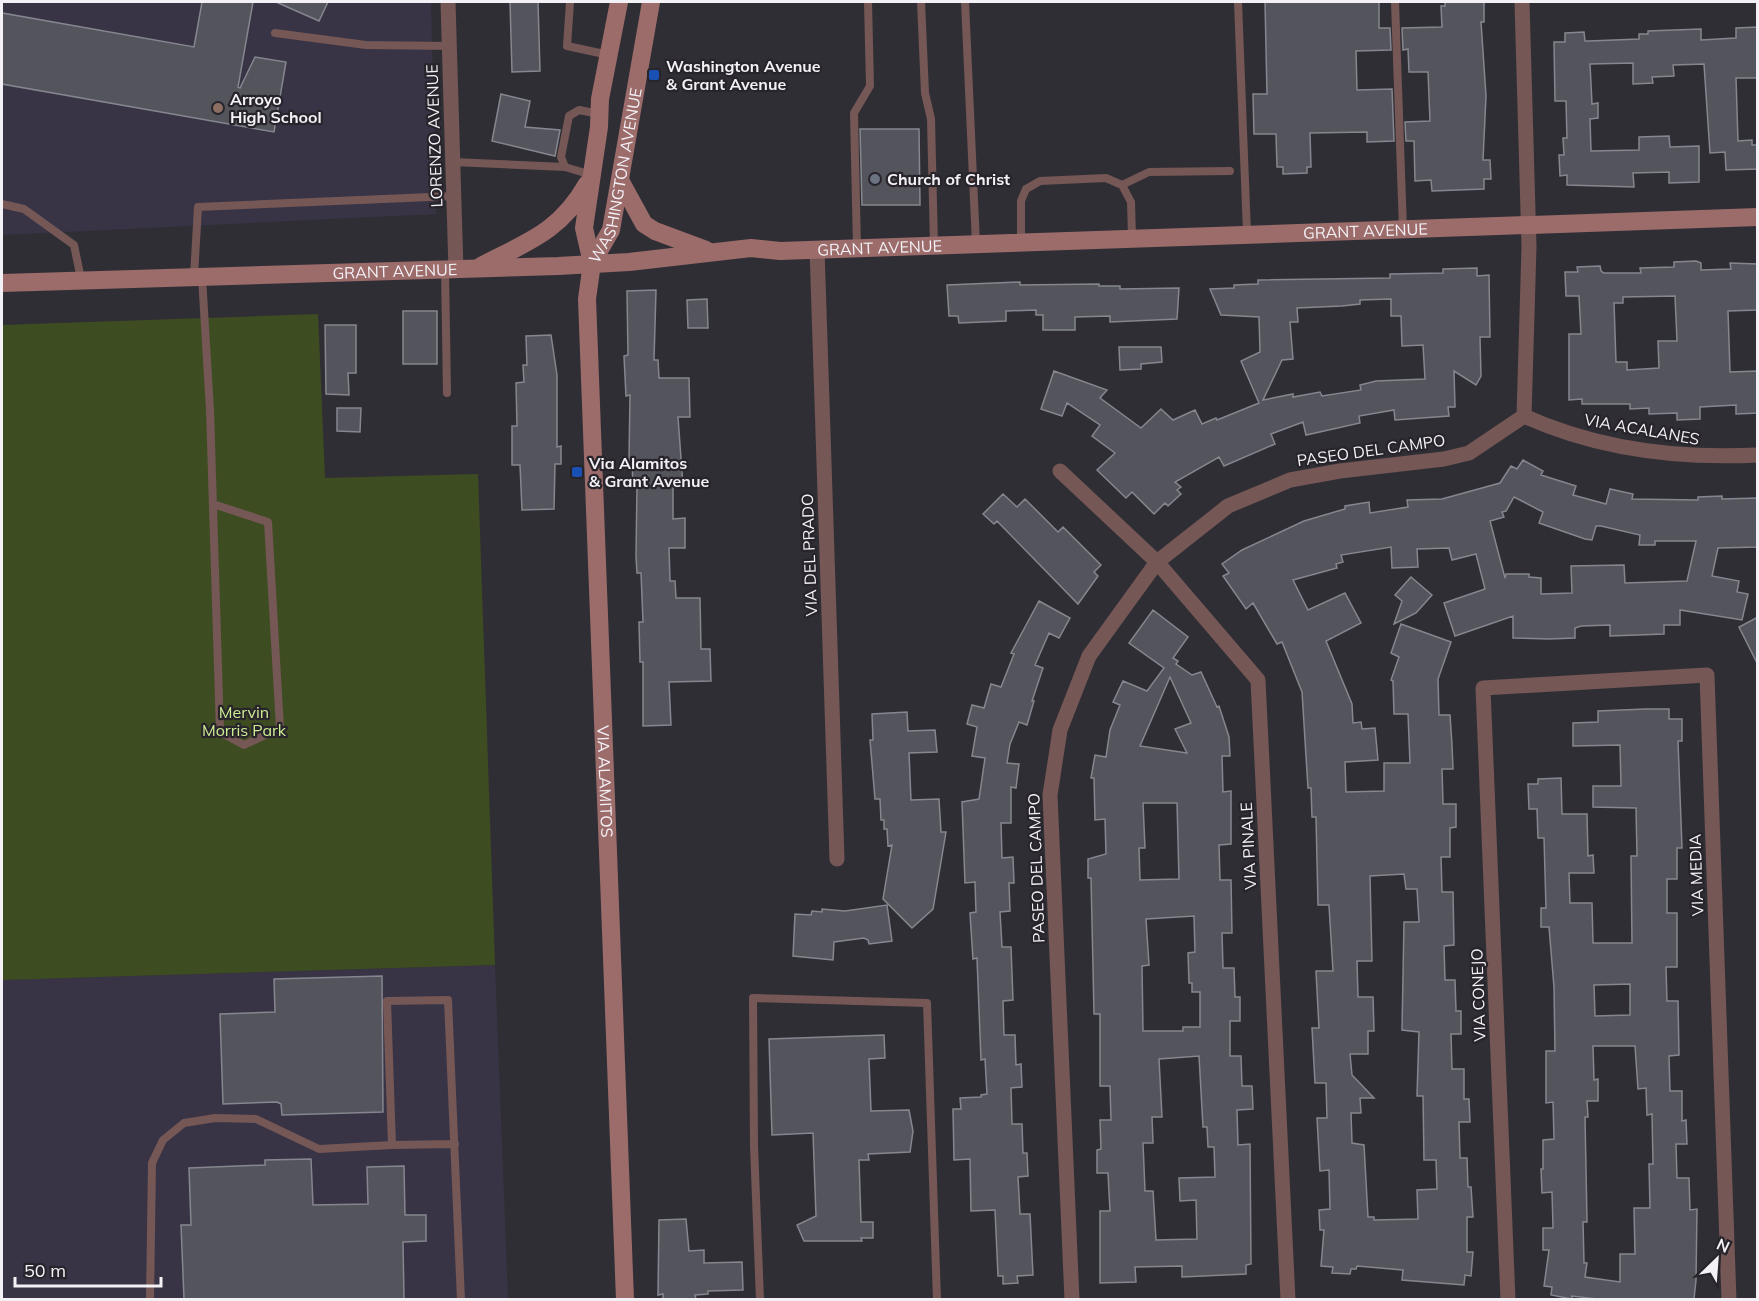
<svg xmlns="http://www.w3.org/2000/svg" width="1759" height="1301" font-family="Mulish,sans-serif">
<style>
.education{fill:#383445}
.green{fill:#3e4c21}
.building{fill:#53545c;stroke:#85868f;stroke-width:1.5;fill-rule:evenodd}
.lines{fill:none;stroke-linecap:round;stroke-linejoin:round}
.lane{stroke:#755756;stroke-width:8}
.street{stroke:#755756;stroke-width:15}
.secondary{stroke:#9c6c6b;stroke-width:18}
.transit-dot{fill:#1a4fb4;stroke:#27242b;stroke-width:2}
.education-dot{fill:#8d6e63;stroke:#27242b;stroke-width:2}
.worship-dot{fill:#6b7280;stroke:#27242b;stroke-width:2}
.labels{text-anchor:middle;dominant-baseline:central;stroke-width:4.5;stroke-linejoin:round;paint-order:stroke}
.poi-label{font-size:16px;font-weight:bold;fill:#f3f1f6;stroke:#27242b;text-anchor:start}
.street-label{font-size:16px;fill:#f3f1f6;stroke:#27242b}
.park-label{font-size:16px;fill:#ceed93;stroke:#27242b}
</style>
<rect width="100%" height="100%" fill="#302e35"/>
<path class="education" d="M2 2H431L436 214 2 235Z
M495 965 508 1299H2V980Z"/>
<path class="green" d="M318 314 325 478 478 474 495 965 2 980V325Z"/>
<path class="building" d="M202 2H253L238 87 240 88 255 57 286 62 274 132 2 84V13L194 47Z
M276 2H328L319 21Z
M510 2H538L540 71 512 72Z
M1265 2H1379V28H1390L1391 50 1356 51 1357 90 1392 89 1394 141 1367 142V132L1310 133 1311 167H1307V173L1283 174V167H1277L1276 134H1254L1253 94H1267Z
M1445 2H1484V22H1481L1486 96 1483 160H1490L1491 179H1484V189L1432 191 1431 180 1415 181 1414 141H1406L1405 122 1430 121 1428 72H1409L1408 49 1403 50 1402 28 1442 27 1441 6H1445Z
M1758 27V78H1736L1738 141 1752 140V145H1758V169L1726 170 1725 152 1710 153 1704 64 1673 65 1674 76 1652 77 1653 83 1633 84V63L1590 64 1592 104 1598 103V118L1590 119 1591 151 1639 150V137L1669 136 1670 147 1699 146V182L1669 183V172L1633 173 1634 187 1567 185V175L1560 176 1559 155H1564L1563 138H1567L1566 101H1555L1554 42H1565V33L1584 32 1585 41H1589L1639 39V34H1648V31L1701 29V40L1736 38V28Z
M501 94 530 101 525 127 560 130 555 156 492 141Z
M860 129H919L920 205H862Z
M1696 261 1701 263V270L1731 269 1730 263 1758 264V310L1728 311 1730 372 1758 371V413L1736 414V405L1700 407V419L1677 420V413L1649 414V408L1630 409V404H1582V399L1569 400V334H1581L1579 296H1566L1565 272H1578L1577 267 1600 266 1601 271 1604 273H1641L1640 268 1674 267V262ZM1675 296 1677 341H1658L1659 368 1627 370V362H1616L1614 303H1623V297Z
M1477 268V276L1489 275 1490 337H1480L1481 376 1476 385 1454 371 1455 407H1448L1449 416 1395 420 1394 410 1359 416 1360 423 1306 435 1303 422 1271 434 1275 444 1224 466 1219 457 1175 482 1181 487 1177 490 1181 494 1168 506 1165 503 1154 514 1132 492 1126 498 1097 470 1115 453 1092 436 1100 425 1067 403 1062 416 1041 409 1054 371 1107 390 1100 398 1141 428 1161 409 1173 420 1195 410 1202 424 1216 418 1217 420 1259 403 1241 361 1260 352 1259 317 1221 315 1210 289 1234 288V285L1258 284V280L1390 278V274L1443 273V269ZM1391 299V316H1401L1402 346 1423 345 1425 379 1376 381 1360 385 1361 390 1322 396 1320 392 1293 397V394L1263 400 1282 360 1293 359 1290 322H1298L1297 308 1342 306 1360 304V300Z
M1020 282V285L1099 284V286H1120V289L1179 288 1177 319 1110 322V316L1075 317V330H1043V315H1036V310L1006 311V321L959 323 958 316H949L947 285Z
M656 290 654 360H658L659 378H689L690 417H678L683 486H673V519L685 518V548H669L670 581H675L676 598H700L701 649H710L711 681 669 682 671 725 643 726V662H640L639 622H643L641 573H637L636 556 637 486H633L632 461H629L630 395 626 396 624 356 628 355 627 291Z
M707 299 708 328H688L687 300Z
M403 311H437V364H403Z
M325 325H356V373H348L349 395 326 394Z
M551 335 557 375V447L561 446V464H555L554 509 522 510 520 465H512V426H517L516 383 524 382 523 365H527L526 336Z
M1119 347H1161L1162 362 1141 364V369L1120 370Z
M337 408H361L360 432 337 431Z
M1523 460 1543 471 1541 475 1576 486 1573 495 1606 504 1610 489 1633 494 1632 499 1698 500V497L1722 496V499L1758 498V547L1718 548 1712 576 1739 581 1737 592 1748 594 1742 620 1680 610V625H1664V634L1610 636V625L1581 626 1575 628V638L1549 639 1513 638V616L1455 636 1444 603 1485 589 1476 554 1452 560 1449 548 1417 549 1418 567 1392 568 1391 547 1341 555 1343 562 1336 564 1337 568 1293 580 1308 610 1345 593 1361 623 1326 641 1352 704 1353 723 1361 722 1362 729 1375 728 1378 760 1345 762 1346 792 1384 791V763H1410L1408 714H1394L1393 681 1391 680 1399 657 1391 653 1401 624 1451 642 1438 679 1439 715H1450L1452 745 1453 769H1442L1443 804H1456V827L1450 828V857H1441L1442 892H1453L1454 945 1444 946 1445 980H1455L1456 1011H1461V1034H1451L1452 1069H1464V1099H1469L1470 1122H1459L1460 1158H1467L1468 1187H1471L1473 1217H1467V1252H1473L1471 1276 1465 1275 1464 1285 1402 1280 1403 1270 1357 1266 1356 1269H1351L1350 1274 1332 1273 1333 1267 1321 1266 1324 1230H1320L1319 1210 1330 1209 1329 1170 1320 1171 1317 1118H1327L1326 1083H1315L1312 1028H1319L1316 971H1333L1330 922 1329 905H1318L1316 817H1312L1311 788H1308L1302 692 1282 642 1277 644 1253 603 1246 609 1223 576 1229 573 1222 564 1242 550 1304 521 1345 509V506L1369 502 1370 513 1408 507 1407 500 1442 499 1500 483 1511 466 1517 469ZM1514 497 1543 512 1539 523 1585 539 1592 540 1596 526H1601L1640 535 1639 545H1655V541H1696L1687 581 1625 583 1624 565 1571 566 1572 593 1541 594V578L1529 577V574H1506L1505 578 1490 521 1504 517 1502 512 1506 511ZM1404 874 1406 889H1417L1419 922H1404L1402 1030 1419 1032 1417 1096H1423L1424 1160H1436L1437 1189 1417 1190 1418 1219 1374 1220V1217H1368L1364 1145 1352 1143 1351 1113H1361L1360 1098H1374L1352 1075 1350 1054H1368V1031H1374L1373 997H1358L1357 961H1372L1370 876Z
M1003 494 1017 507 1025 499 1058 532 1063 527 1101 565 1094 572 1098 576 1078 604 997 521 994 524 983 514Z
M1411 577 1432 595 1416 613 1394 624 1402 601 1395 595Z
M1039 601 1070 618 1059 638 1049 633 1035 665 1043 668 1032 701H1034L1027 725 1019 722 1010 744 1007 763 1019 764 1016 788 1011 787V823H1001L1002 858 1013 857 1014 883H1009L1010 911 1000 912 1002 947H1011L1013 1000 1003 1001 1004 1035H1015L1016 1065 1021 1064 1022 1087 1011 1088 1012 1124H1022L1023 1153H1027L1028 1176 1018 1177 1020 1214H1030L1033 1275 1017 1276 1018 1283 1003 1284V1276H998L995 1210 971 1211 970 1159 954 1160 953 1109H961L960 1098 981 1097V1095L987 1094 985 1059 981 1060 977 958 973 959 971 929 970 913 976 912 975 882 965 883 962 802 979 799 985 758 972 756 977 727 967 724 972 705 984 708 991 684 1001 687 1014 654 1011 653Z
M1153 610 1188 637 1173 658 1178 661 1176 664 1192 675 1201 672 1217 707 1219 706 1229 737 1230 756H1222L1223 792 1231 791V844L1219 845 1220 880H1231L1232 933H1222L1223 968H1234L1235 997H1240V1021H1230V1056H1241L1242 1086H1252L1253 1109 1237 1110 1238 1145 1250 1144 1251 1264 1246 1265V1274L1182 1277V1266L1135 1267 1136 1282 1100 1283V1211H1110L1108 1173H1097V1150L1101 1149 1100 1120H1111L1110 1086H1100V1014H1094L1091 878H1088V859L1106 854 1105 819 1095 820 1094 778H1091L1095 755 1106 757 1110 730 1120 705 1113 702 1123 681 1147 691 1164 668 1129 643ZM1170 677 1191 723 1175 729 1187 753 1140 746ZM1143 803H1177L1179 879 1140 880 1139 848H1145ZM1194 916 1195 952 1188 953 1189 983H1192V992H1200V1027H1183V1031H1143L1142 966 1149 965 1146 919ZM1199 1056 1203 1127H1207L1208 1147H1214L1215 1177 1179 1178 1180 1201 1196 1200 1197 1239 1156 1240 1153 1191H1145L1143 1143H1153L1152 1117H1162L1159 1059Z
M1758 617V665L1739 627Z
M1646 709H1669V719H1682V741H1678L1682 848H1677V879H1667V913H1677V967H1666L1667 1001H1678L1679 1055 1669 1056 1670 1091H1682V1121L1686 1120 1687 1144H1676L1677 1178H1689L1690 1210 1697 1209 1696 1280 1694 1299H1597L1572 1296V1299L1551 1295 1552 1287 1544 1286 1549 1250H1543V1228H1553L1552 1192 1542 1193 1541 1169H1543V1140L1554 1139 1553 1102 1546 1103V1051H1555L1554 987 1549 927H1541V908H1546L1544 838H1538L1537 809H1529L1528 784H1538V779L1561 778 1562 814H1587L1588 856 1593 855 1594 873H1569L1570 903H1592L1593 943H1632L1631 856H1637L1636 808 1593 807V786H1621L1620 745 1573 746V723L1598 722V711ZM1630 984V1015L1595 1016 1594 985ZM1593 1046H1635L1638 1089 1646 1088 1647 1115 1652 1114 1653 1164H1649L1650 1208H1634L1635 1254H1620V1282L1585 1277 1587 1263H1584L1583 1222H1587L1585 1117H1588L1587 1101H1598V1079L1594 1080Z
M907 712 908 731 935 730 937 752 909 753 911 800 939 799 941 832H946L933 909 912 928 883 899 892 845 888 846 887 829H884V820H881L880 799H875L870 740H873L872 714Z
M887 905 892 941 869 944 868 940 864 938 834 942 833 960 793 956 795 914 811 915 812 911 822 912V909L845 911Z
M382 976 383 1112 282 1115 281 1104 277 1102 223 1104 220 1014 275 1012 274 979Z
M884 1035 885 1058 869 1059 871 1111 909 1110 913 1131 910 1152 868 1154 869 1160H859L861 1222H873V1238H861L862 1241H804L797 1225 816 1216 813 1133 772 1135 769 1039Z
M311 1159 313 1205 368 1204 367 1167 404 1166 405 1215H426V1241L403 1242 404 1299H184L181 1225H191L189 1168 265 1165V1160Z
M686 1219 689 1251 704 1250V1263L742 1262 743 1290 708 1291V1294L695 1295 696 1299H663V1294L658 1295 659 1220Z"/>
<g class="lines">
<path class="lane" d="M570 2 567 46 609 55
M921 2 925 93 931 119 934 245
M965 2 976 244
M1238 2 1247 233
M1395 2 1403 229
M275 33 366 45 449 46
M453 162 565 167
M592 175 565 167 561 157 569 116 579 110 599 114
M1122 185 1149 172 1230 171
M2 204 24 209 74 245 81 279
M1021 241V201L1026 189 1040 181 1106 178 1122 185 1131 202 1132 238
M857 248 854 113 870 86 868 2
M445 270 447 393
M194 276 198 207 454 196
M202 277 210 410 220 732 244 745 280 728 268 522 213 504
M455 1144 392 1145 387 1001 448 1000 461 1300
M150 1300 152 1163 163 1140 184 1123 215 1118 256 1119 319 1149 392 1145
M760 1300 754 1146 753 998 927 1003 937 1300"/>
<path class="street" d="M448 2 456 270
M1522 2 1529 247 1524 416
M817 249 837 859
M1524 416C1597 449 1677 459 1758 455
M1060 471 1157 562 1258 680 1288 1300
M1072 1300 1050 795 1060 730 1089 656 1157 562 1228 506 1290 480 1340 471 1444 459 1469 453 1524 416
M1508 1300 1483 688 1707 675 1729 1300"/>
<g class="secondary">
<path id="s1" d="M619 2 600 99 599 127 584 228 592 263 587 299 625 1300"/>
<path d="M621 182 644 224 655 231 706 250"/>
<path id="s2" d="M592 263 611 230 651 2"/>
<path d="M481 266C527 242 560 232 587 184"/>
<path id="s3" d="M2 283 558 266 629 262 751 248 780 251 1758 217"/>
</g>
</g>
<g class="transit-dot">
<rect x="648" y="69" width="12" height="12" rx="3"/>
<rect x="571" y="466" width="12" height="12" rx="3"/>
</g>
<circle class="education-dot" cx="218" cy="108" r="6"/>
<circle class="worship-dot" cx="875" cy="179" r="6"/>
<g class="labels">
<g class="poi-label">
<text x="666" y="66">Washington Avenue<tspan x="666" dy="18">&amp; Grant Avenue</tspan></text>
<text x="230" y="99">Arroyo<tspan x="230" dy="18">High School</tspan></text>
<text x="887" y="179">Church of Christ</text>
<text x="589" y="463">Via Alamitos<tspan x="589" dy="18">&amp; Grant Avenue</tspan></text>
</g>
<g class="street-label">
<text transform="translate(434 136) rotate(-92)">LORENZO AVENUE</text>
<text stroke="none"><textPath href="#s2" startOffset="92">WASHINGTON AVENUE</textPath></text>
<text stroke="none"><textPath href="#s3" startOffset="1365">GRANT AVENUE</textPath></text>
<text stroke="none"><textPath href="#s3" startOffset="879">GRANT AVENUE</textPath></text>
<text stroke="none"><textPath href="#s3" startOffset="393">GRANT AVENUE</textPath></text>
<text transform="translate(1642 429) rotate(10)">VIA ACALANES</text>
<text transform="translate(1371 450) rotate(-8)">PASEO DEL CAMPO</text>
<text transform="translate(809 555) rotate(-92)">VIA DEL PRADO</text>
<text stroke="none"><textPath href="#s1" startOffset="784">VIA ALAMITOS</textPath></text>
<text transform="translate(1248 846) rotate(-93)">VIA PINALE</text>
<text transform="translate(1036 868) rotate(-92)">PASEO DEL CAMPO</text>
<text transform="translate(1696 875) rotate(-92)">VIA MEDIA</text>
<text transform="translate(1478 995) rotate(-92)">VIA CONEJO</text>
</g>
<g class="park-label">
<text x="244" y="712">Mervin<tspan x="244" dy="18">Morris Park</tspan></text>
</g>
</g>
<rect width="1759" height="1301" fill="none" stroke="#f3f1f6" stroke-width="6"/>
<g transform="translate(1717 1259) rotate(25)" stroke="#27242b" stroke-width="4.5" paint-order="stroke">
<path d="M0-4.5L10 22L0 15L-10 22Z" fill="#f3f1f6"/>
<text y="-9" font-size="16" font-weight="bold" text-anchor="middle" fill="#f3f1f6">N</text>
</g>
<path d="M15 1277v9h146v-9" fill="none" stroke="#f3f1f6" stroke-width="3"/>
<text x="24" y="1277" font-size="18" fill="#f3f1f6" stroke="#27242b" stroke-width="4.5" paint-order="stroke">50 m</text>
</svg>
